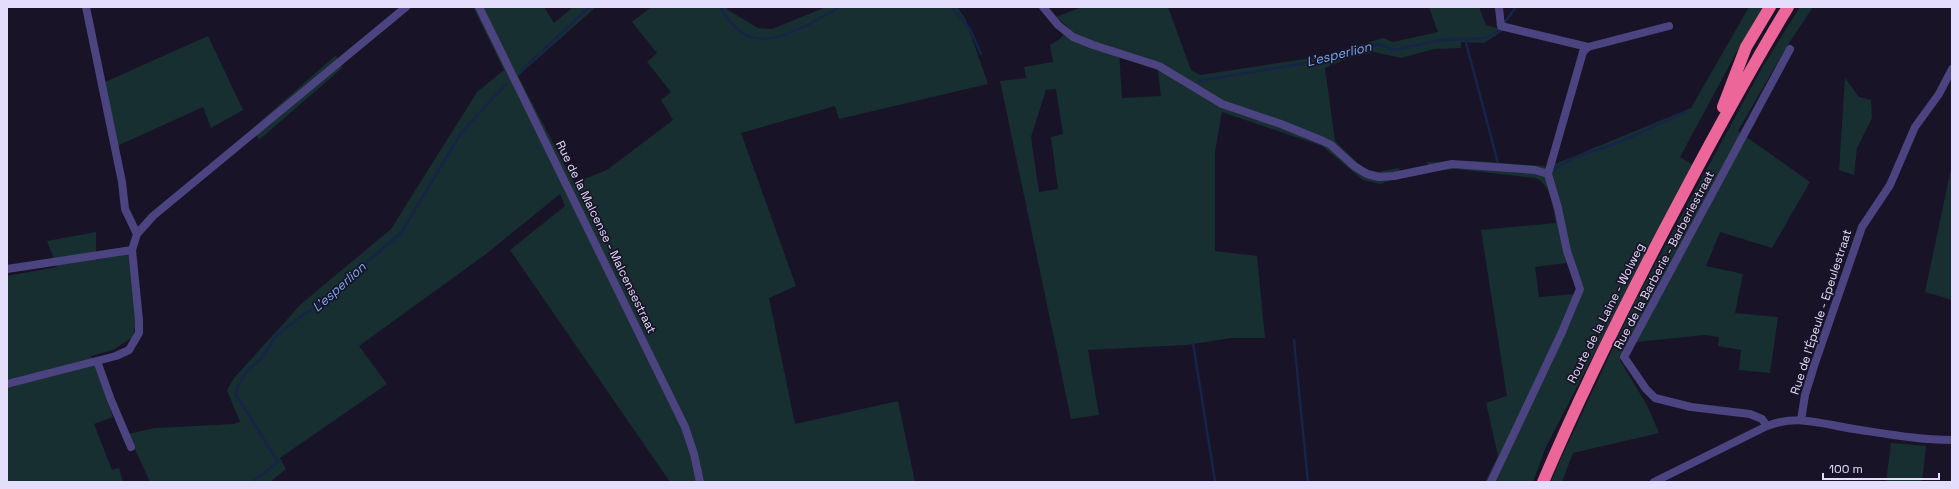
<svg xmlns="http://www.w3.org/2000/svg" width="1959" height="489" font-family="'Space Grotesk',sans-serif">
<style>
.green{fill:#172f30;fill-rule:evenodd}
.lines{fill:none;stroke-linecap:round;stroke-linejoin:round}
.stream{stroke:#152449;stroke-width:2.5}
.street{stroke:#4c4480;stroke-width:8}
.highway{stroke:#ed6699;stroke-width:12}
.labels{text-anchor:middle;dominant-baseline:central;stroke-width:3.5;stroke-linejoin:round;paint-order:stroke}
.street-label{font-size:12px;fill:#e4ddfb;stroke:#191327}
.water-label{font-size:13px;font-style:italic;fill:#77acef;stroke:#191327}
</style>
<rect width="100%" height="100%" fill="#191327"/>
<path class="green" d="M473 7H544L554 23 573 7H596L518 76 574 183 607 170 673 120 661 100 671 92 647 62 657 53 632 22 651 7H726L728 10 758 28 772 29 826 7H957L965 18 988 84 839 119 835 106 741 133 796 286 769 298 795 424 898 401 915 482H670L510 250 565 206 560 194 486 254 359 346 387 384 280 458 286 469 270 482H150L128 434 155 428 234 424 240 422 227 390 234 378 301 304 391 229 477 92 504 70Z
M1082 7H1168L1191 70 1200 75 1318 57 1383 38 1393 42 1438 32 1429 7H1479L1486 25 1504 30 1484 43 1461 42V48L1434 49 1401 58 1374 52 1348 58 1325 68 1335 141 1363 168 1378 172 1399 168 1402 177 1380 184 1363 180 1322 146 1222 112 1215 151V251L1257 256 1265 338H1231L1187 345 1088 350 1099 415 1071 419 1000 81 1026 78 1024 67 1053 62 1050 45 1061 38 1069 28 1056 17ZM1119 50 1157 62 1161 96 1122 98ZM1056 89 1063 134 1051 137 1058 189 1039 192 1031 137 1046 90Z
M1749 7H1764L1742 42 1680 157 1692 164 1545 449 1533 482H1485L1498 456 1486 403 1507 396 1481 230 1556 223C1552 207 1552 186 1536 178L1456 169 1430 171 1427 162 1476 161 1544 166 1553 173 1555 164 1691 108ZM1573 262 1584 287 1575 294 1539 297 1535 267Z
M1800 7H1813L1787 46 1738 131 1810 182 1772 248 1720 232 1706 266 1743 274 1735 313 1778 317 1770 373 1739 370 1741 350 1718 346 1719 337 1705 335 1627 343 1620 360 1648 407 1659 433 1573 453 1562 482H1551L1561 458 1637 297 1763 66Z
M208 36 243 110 211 128 203 107 117 146 105 82Z
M336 55 342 68 259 140 253 128Z
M1845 78 1859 97 1871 100 1872 118 1857 148 1854 175 1839 170Z
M1952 164V300L1925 292Z
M96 232V260L128 254 136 321 133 337 113 350 91 356 113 417 94 424 112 470 119 468 123 482H7V276L57 267 47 241Z
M1891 443 1926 446 1922 482H1886Z"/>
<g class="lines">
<path class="stream" d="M720 7C744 47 766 45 805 26 816 20 828 14 840 7
M952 7 970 29 981 54
M1503 25 1516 7
M1465 39 1498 163
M521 71 589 7
M1199 81 1325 60 1379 44 1393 50 1442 40 1486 38 1500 30
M1554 170 1573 158 1615 144 1685 112
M1294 340 1308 482
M1193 343 1215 481
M252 482 278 462 235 393 246 372 261 359 276 336 304 314 326 301 342 283 401 233 461 133 505 85"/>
<path class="street" d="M86 7 122 182 125 209 137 234
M479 7 685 427 694 454 700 482
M1043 7 1058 25 1073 37 1093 45 1159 66 1222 104 1281 124 1323 141 1331 145 1354 166 1367 174 1379 177 1394 176 1452 164 1535 170 1548 174 1558 208 1567 251 1580 289 1562 332 1491 482
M1499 8 1501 26 1588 47
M1548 174 1583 52 1588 47 1669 26
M7 269 132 250
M97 361 111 400 131 447
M7 384 116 356 129 350 139 333V320L132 250 137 234 153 216 406 7
M1801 420 1805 395 1814 366 1862 227 1890 185 1915 127 1939 94 1952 69
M1767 426 1762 419 1750 414 1691 407 1655 398 1646 389 1624 357 1790 49
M1654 482 1767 426C1799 414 1822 424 1854 429 1887 434 1919 440 1952 440"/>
<path class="highway" d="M1723 107 1746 47 1770 7
M1543 482C1584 386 1630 294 1679 202 1714 136 1749 71 1788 7"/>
</g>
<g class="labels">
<g class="street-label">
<text transform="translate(606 237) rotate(64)">Rue de la Malcense - Malcensestraat</text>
<text transform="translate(1664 260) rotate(-62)">Rue de la Barberie - Barberiestraat</text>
<text transform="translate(1821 312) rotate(-72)">Rue de l'Épeule - Epeulestraat</text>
<text transform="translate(1606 313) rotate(-63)">Route de la Laine - Wolweg</text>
</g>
<g class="water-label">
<text transform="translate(1339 54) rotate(-14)">L'esperlion</text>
<text transform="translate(339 287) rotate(-42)">L'esperlion</text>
</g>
</g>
<rect width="1959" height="489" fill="none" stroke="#e4ddfb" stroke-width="16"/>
<path d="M1823 473v6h116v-6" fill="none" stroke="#e4ddfb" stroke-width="2"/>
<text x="1829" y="473" font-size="12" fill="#e4ddfb" stroke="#191327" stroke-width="3" paint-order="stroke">100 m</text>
</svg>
